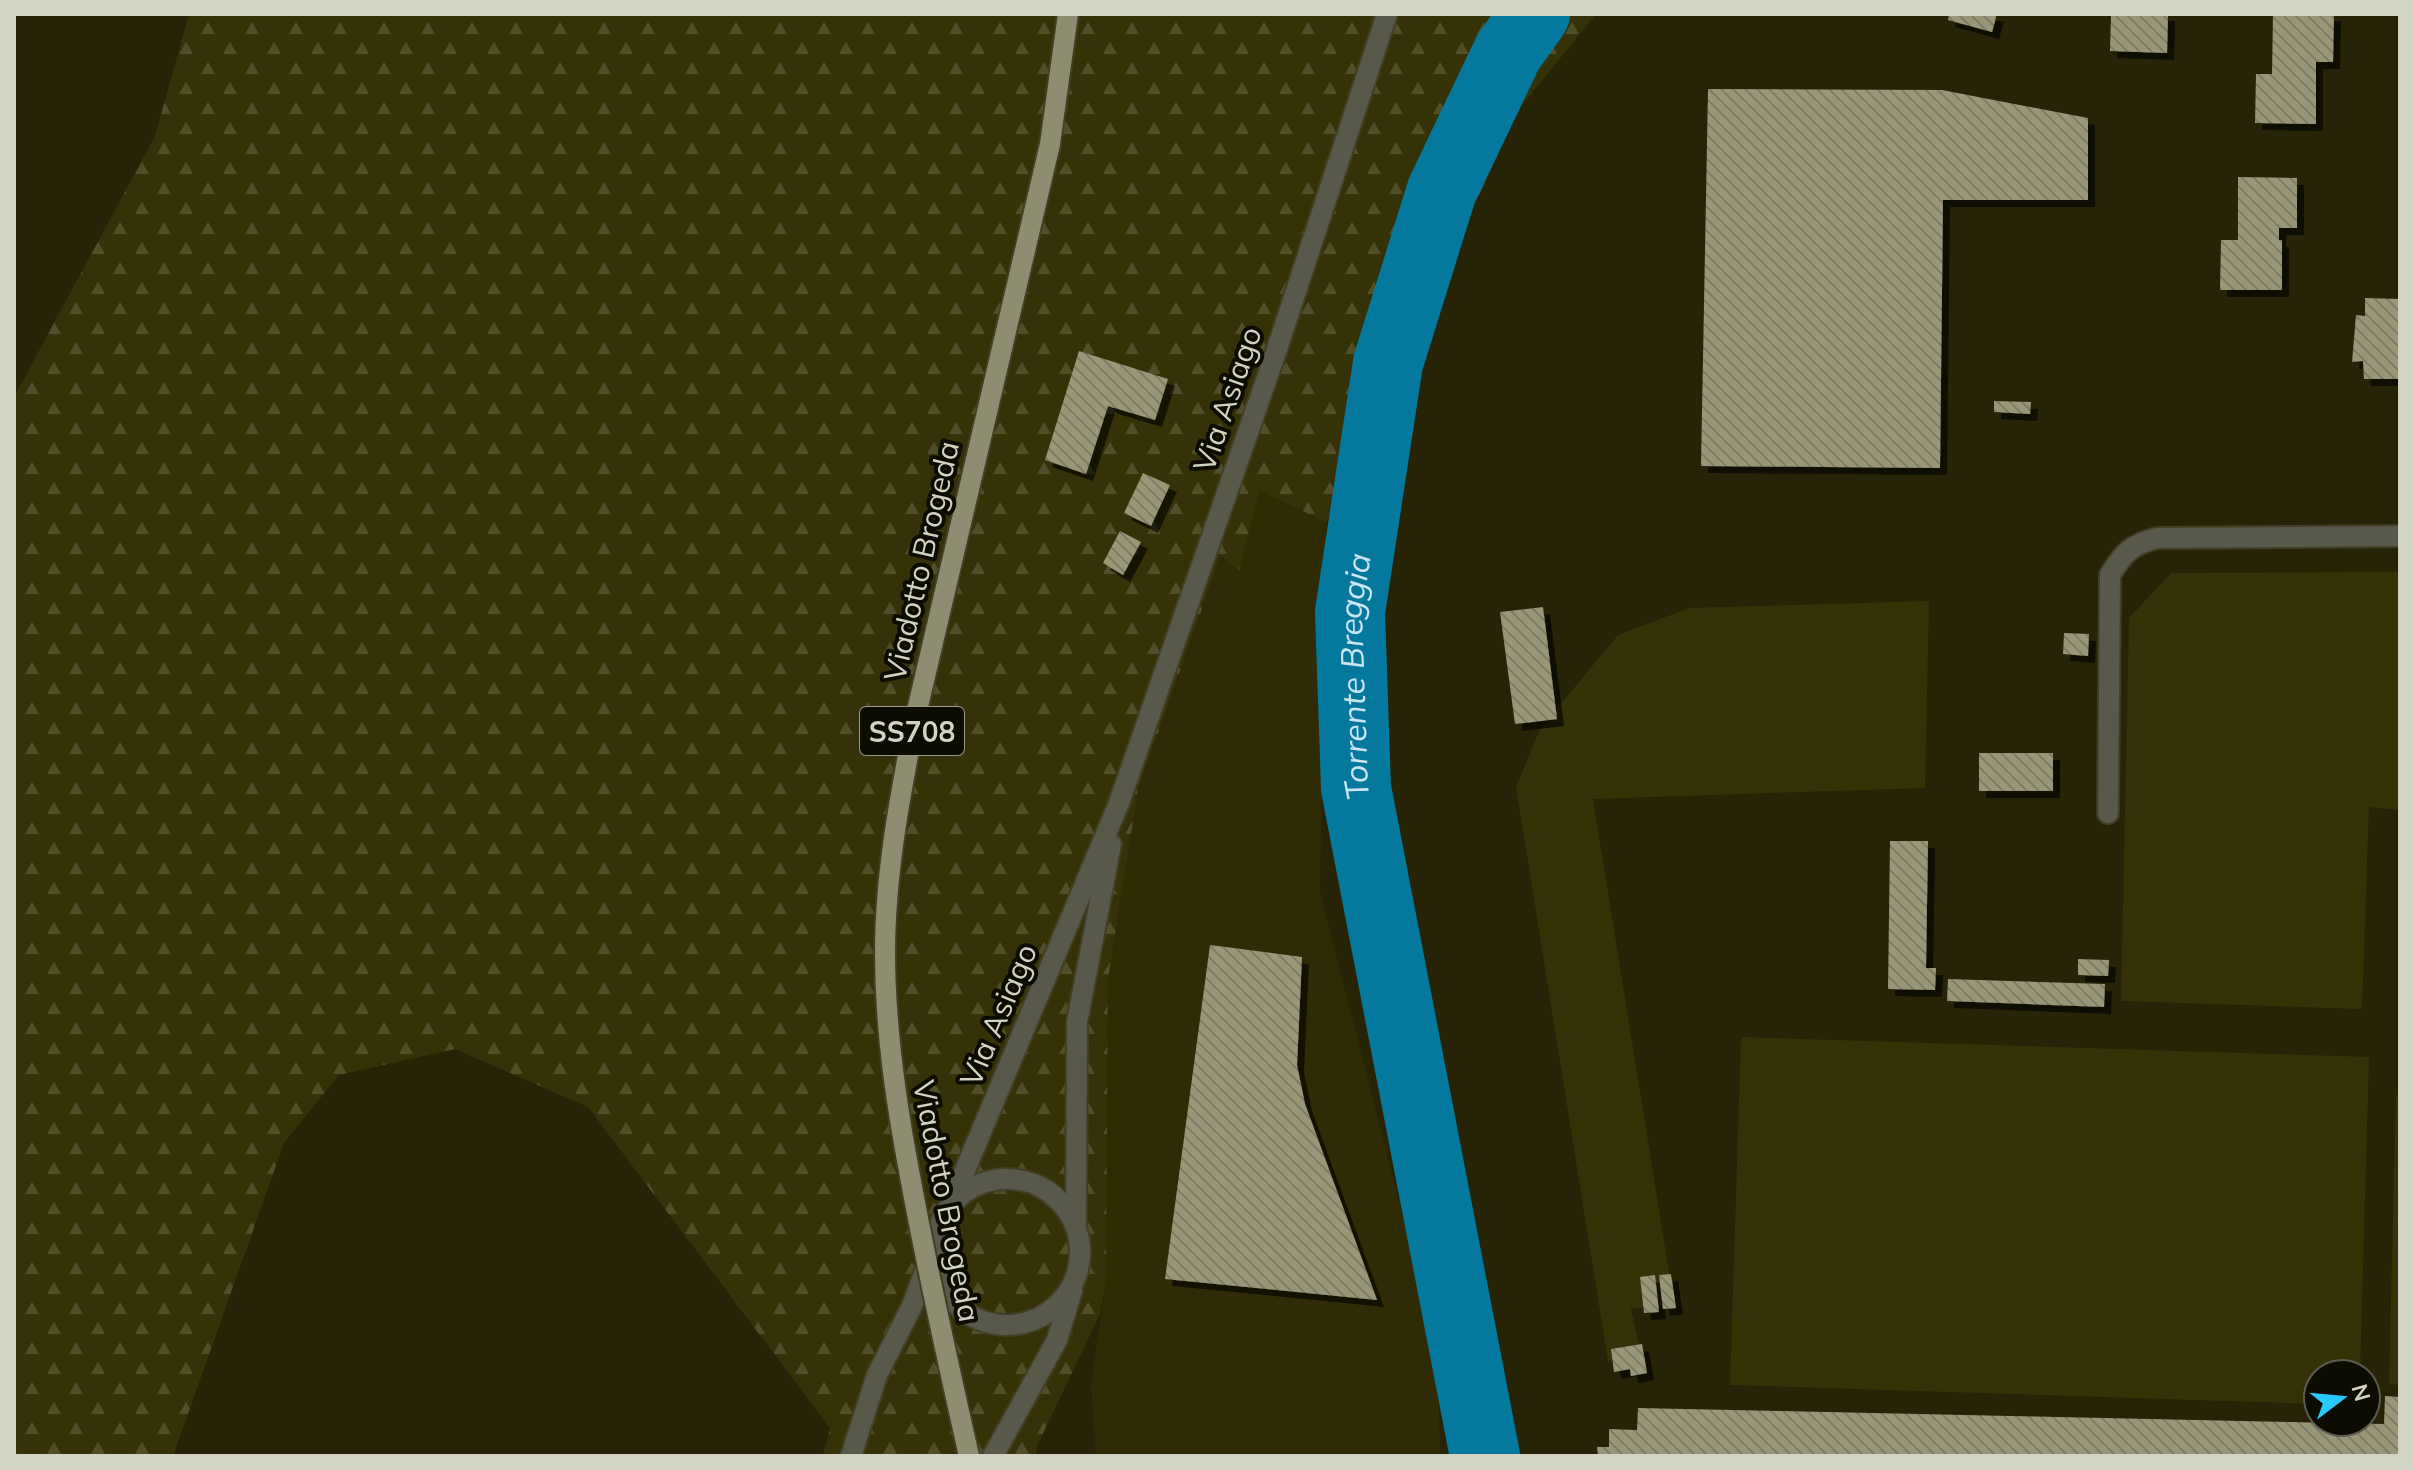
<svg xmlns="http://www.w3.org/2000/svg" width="2414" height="1470" font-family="Mulish,sans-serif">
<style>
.built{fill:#2f2c05}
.forest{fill:url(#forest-firs)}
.pitch{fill:#353208}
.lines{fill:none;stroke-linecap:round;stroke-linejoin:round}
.river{stroke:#05799d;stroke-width:70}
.building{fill:url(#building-back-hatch);filter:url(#shadow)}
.minor-casing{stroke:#423f24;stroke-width:24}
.minor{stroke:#58584b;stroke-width:20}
.major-bridge-casing{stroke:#423f24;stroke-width:24;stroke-linecap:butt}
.major-bridge{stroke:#8e8d72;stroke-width:20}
.labels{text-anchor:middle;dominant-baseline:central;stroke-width:8;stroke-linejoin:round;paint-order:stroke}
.shield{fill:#0d0c03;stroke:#989789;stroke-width:2}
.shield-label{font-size:28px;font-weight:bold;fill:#d3d3c2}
.street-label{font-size:30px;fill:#d3d3c2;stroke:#0d0c03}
.water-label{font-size:32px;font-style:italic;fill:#cbe5f1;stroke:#0d0c03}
</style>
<defs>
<pattern id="forest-firs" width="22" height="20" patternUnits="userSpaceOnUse" patternTransform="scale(2)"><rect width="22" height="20" fill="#353208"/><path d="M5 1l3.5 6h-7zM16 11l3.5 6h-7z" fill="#514f2a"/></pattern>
<pattern id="building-back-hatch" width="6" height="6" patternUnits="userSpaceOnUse" patternTransform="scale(2)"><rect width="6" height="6" fill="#999777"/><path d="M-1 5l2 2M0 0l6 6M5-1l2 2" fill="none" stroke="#7e7d65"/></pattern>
<filter id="shadow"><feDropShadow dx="7" dy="7" stdDeviation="0" flood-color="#0009"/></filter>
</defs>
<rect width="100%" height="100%" fill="#262306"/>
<path class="built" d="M1260 491 1326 522 1320 892 1423 1295 1439 1407 1440 1456H1096L1091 1384 1106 1281 1108 979 1138 790 1222 555 1239 570Z"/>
<path class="forest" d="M189 14H1596L1520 108 1326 522 1260 491 1239 570 1221 556 1138 790 1108 979 1106 1281 1100 1314 1037 1446 1036 1456H823L830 1428 588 1107 455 1049 339 1075 284 1143 173 1456H14V397L155 136Z"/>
<path class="pitch" d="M2400 572V810L2369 807 2362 1009 2121 1001 2129 618 2171 573Z
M1929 601 1925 788 1593 799 1674 1303 1631 1309 1642 1358 1608 1361 1516 787 1540 729 1618 635 1689 608Z
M1741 1037 2369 1057 2360 1374H2318V1404L1730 1385Z
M2396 1095H2400V1385L2389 1384Z"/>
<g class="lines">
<path class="river" id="s1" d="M1485 1456 1356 788 1350 612 1388 363 1442 190 1508 52 1535 14"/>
</g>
<path class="building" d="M1949 14H1997L1992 32 1948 20Z
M2111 14H2168L2167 53 2110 51Z
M2273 14H2334L2333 62H2316V124L2255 123 2256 74H2272Z
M1708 89 1942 90 2088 118V200H1943L1940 468 1701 466Z
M2238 177 2297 178V228H2279V240H2282V290H2220L2221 240H2238Z
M2365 298 2400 299V379H2364L2363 361 2352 362 2356 315 2365 316Z
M1079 351 1168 379 1155 420 1108 406 1086 474 1045 460Z
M1994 401 2031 402 2030 414 1994 412Z
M1143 473 1170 485 1151 526 1124 513Z
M1120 531 1141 542 1123 575 1103 563Z
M1543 607 1557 719 1515 724 1500 612Z
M2064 633 2089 634 2088 656 2063 654Z
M1979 753H2053V791H1979Z
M1890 841H1928L1926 968H1936L1935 990 1888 989Z
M1210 945 1302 957 1297 1065 1305 1104 1377 1300 1165 1279Z
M2078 959 2109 960 2108 976 2078 975Z
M1948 979 2105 984 2104 1007 1947 1001Z
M1671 1274 1676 1308 1663 1309 1659 1275Z
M1655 1275 1659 1312 1644 1313 1640 1277Z
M1642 1344 1647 1373 1631 1376 1630 1369 1614 1372 1611 1349Z
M2385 1396 2400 1397V1456H1598L1597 1447H1609V1429L1637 1430 1638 1408 2384 1424Z"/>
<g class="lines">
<defs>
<path id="minor" d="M2108 813 2110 575C2124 552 2131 545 2157 538L2400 536
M934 1252a73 73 0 1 1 146 0a73 73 0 1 1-146 0Z
M950 1206 1119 803 1277 349 1387 14
M1076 1224 1077 1022 1111 844
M851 1456 877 1375 912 1306 930 1258
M993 1456 1057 1340 1072 1291"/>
</defs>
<use href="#minor" class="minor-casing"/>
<use href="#minor" class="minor"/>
<defs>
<path id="major-bridge" d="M969 1456C948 1363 927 1270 910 1176 896 1103 885 1029 885 953 885 874 900 796 915 719L1050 144 1068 14"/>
</defs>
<use href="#major-bridge" class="major-bridge-casing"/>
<use href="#major-bridge" class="major-bridge"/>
</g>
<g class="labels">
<rect class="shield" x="860" y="707" width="104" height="48" rx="6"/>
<g class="shield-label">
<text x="912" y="731">SS708</text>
</g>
<g class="street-label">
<text transform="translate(1227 399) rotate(-71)">Via Asiago</text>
<text transform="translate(921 561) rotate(-77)">Viadotto Brogeda</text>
<text transform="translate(998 1015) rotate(-67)">Via Asiago</text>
<text transform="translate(947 1201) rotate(79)">Viadotto Brogeda</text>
</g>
<g class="water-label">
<text stroke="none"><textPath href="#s1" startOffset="792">Torrente Breggia</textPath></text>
</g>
</g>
<rect width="2414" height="1470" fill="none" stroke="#d3d3c2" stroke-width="32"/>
<g transform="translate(2342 1398) rotate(74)"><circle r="38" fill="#0d0c03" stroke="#5c5c4f" stroke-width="2"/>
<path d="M0-6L14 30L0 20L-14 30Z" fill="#29c8ff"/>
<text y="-12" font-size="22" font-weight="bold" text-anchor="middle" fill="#d3d3c2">N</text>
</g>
</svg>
